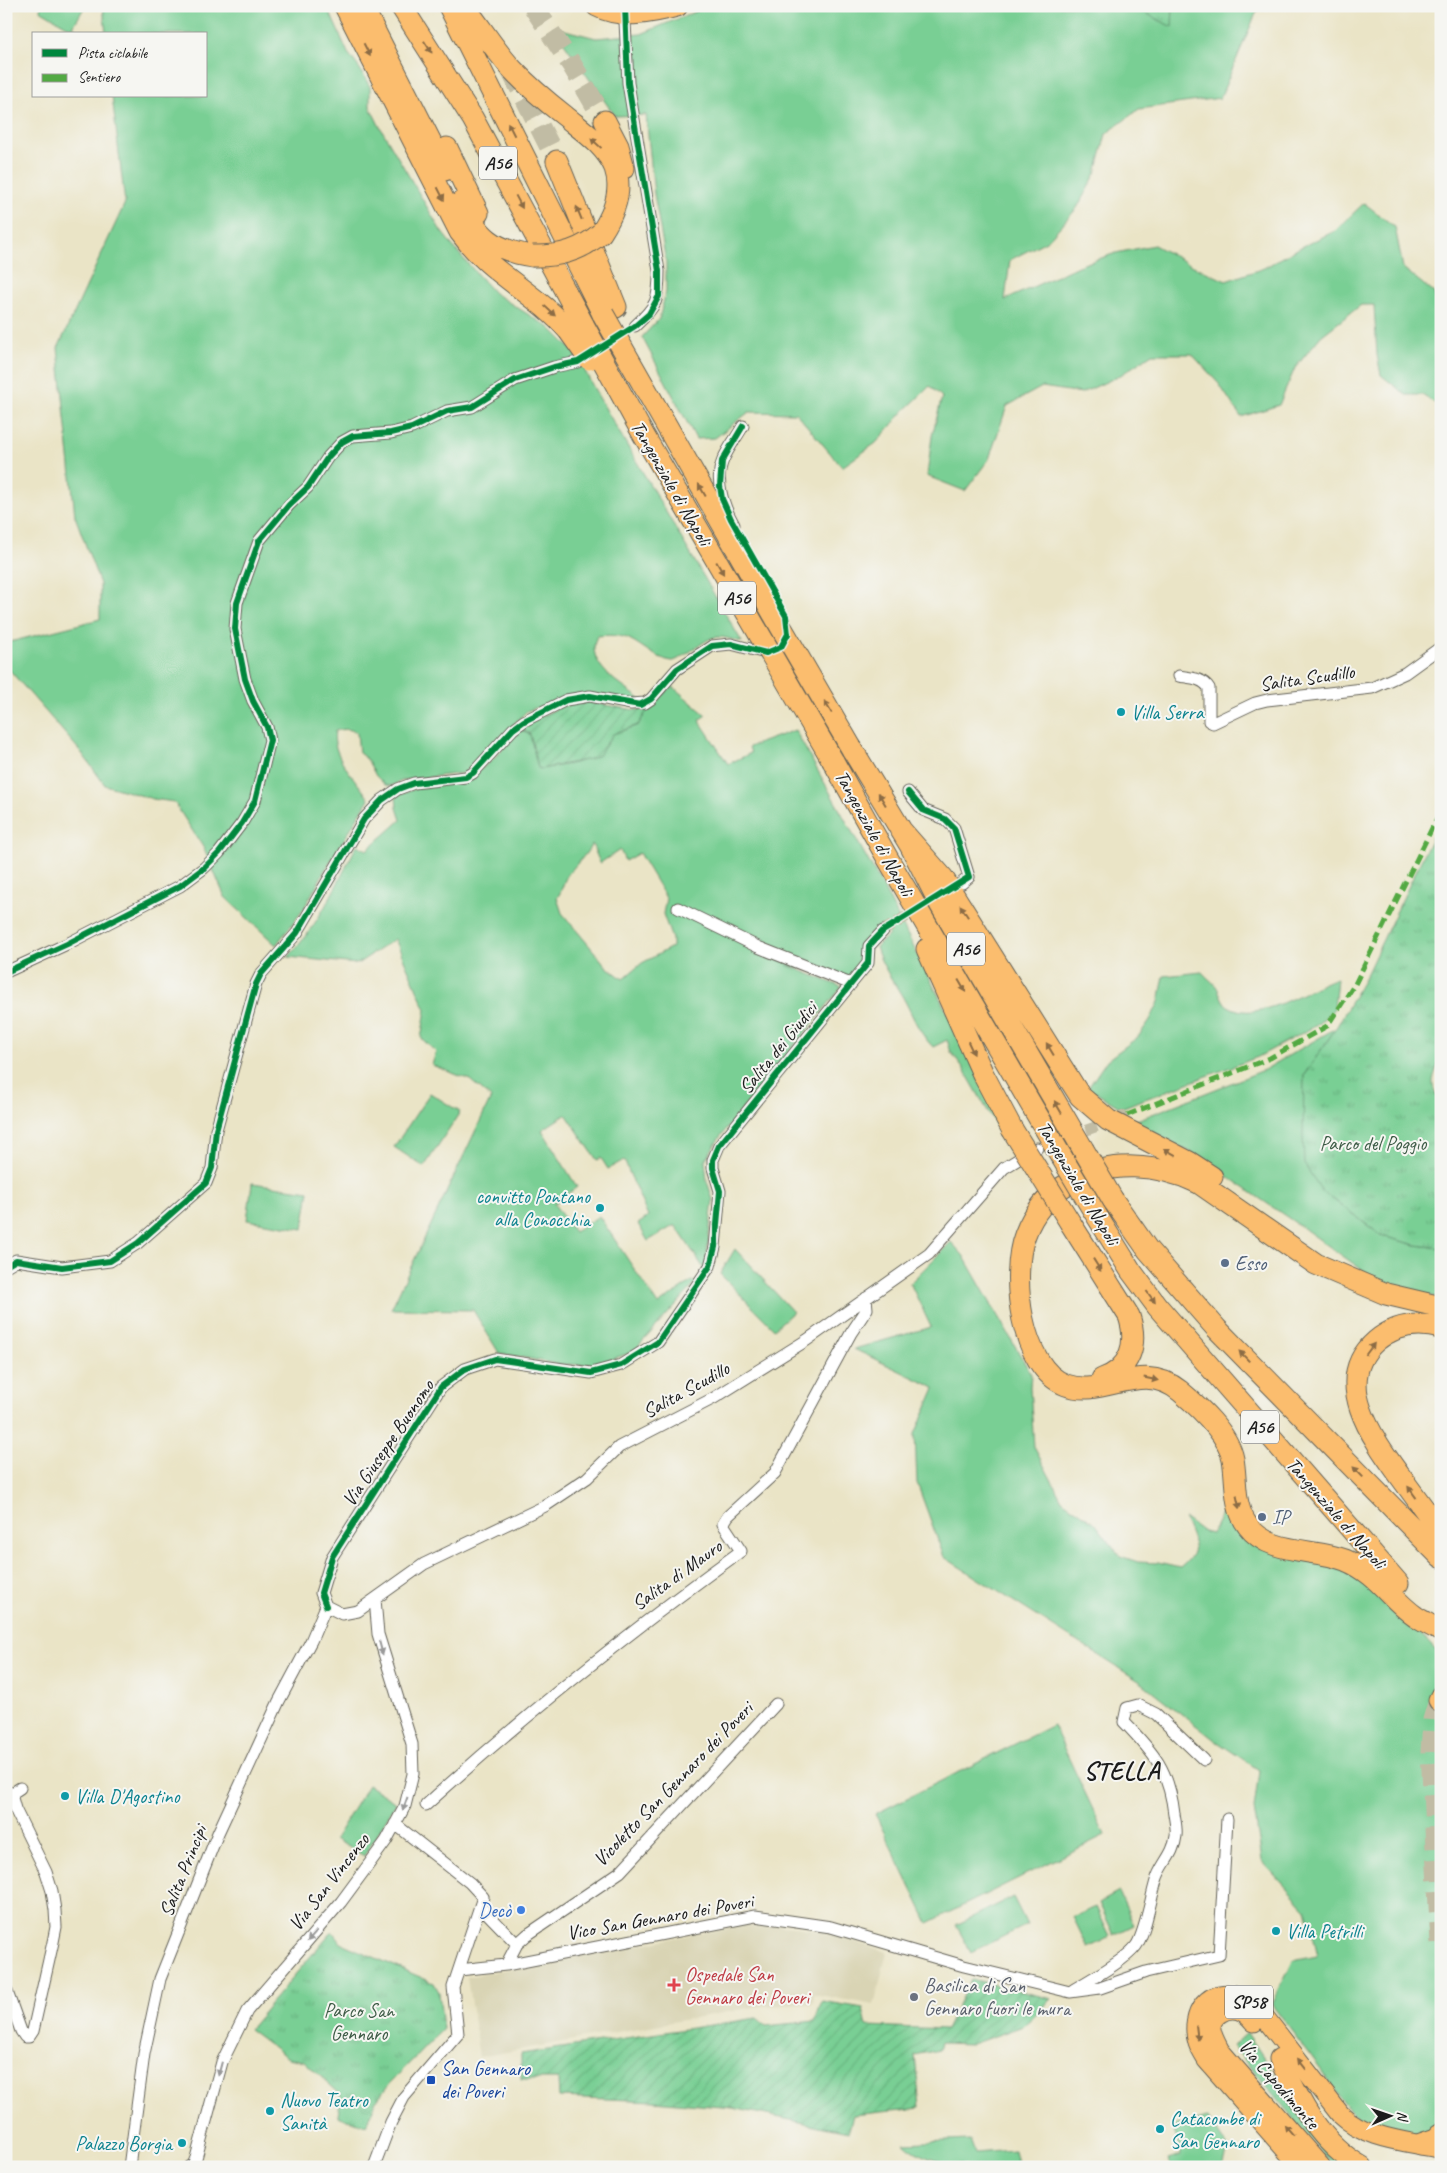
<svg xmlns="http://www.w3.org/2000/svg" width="1447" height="2173" font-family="Caveat,sans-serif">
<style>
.built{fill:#d9d4b4}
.grass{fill:#79cf94;stroke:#4a7658;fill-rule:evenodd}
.park{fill:url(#park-tufts);stroke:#4a7658}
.garden{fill:url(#garden-furrows);stroke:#4a7658}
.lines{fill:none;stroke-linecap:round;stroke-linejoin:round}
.street-tunnel{stroke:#c1bca4;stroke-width:11;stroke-dasharray:11 5.5;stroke-linecap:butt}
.highway-tunnel{stroke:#c1bca4;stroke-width:21;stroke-dasharray:21 11;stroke-linecap:butt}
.street-casing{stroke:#646258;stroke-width:13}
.primary-casing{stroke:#646258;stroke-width:21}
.highway-casing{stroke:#646258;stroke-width:23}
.street{stroke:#fff;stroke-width:11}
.primary{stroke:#fbbd6e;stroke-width:19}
.highway{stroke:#fbbd6e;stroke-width:21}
.highway-bridge-casing{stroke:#646258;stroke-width:23;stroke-linecap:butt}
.highway-bridge{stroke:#fbbd6e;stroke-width:21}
.quiet{stroke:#52a943;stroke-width:5;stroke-dasharray:10 5;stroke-linecap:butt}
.cycleway-casing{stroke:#f6f6f2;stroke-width:9}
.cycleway{stroke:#00873e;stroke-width:6}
.oneway{fill:#8c6c45}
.oneway2{fill:#999}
.culture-dot{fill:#0f9aa8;stroke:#f6f6f2;stroke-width:2}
.service-dot{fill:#5c6f8a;stroke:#f6f6f2;stroke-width:2}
.shop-dot{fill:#3f7fe0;stroke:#f6f6f2;stroke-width:2}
.health-dot{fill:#e0444e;stroke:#f6f6f2;stroke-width:2}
.worship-dot{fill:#6b7280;stroke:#f6f6f2;stroke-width:2}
.transit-dot{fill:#1a4fb4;stroke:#f6f6f2;stroke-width:2}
.labels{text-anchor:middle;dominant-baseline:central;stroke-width:4;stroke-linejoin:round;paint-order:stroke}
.shield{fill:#f6f6f2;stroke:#5d5d5c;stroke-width:1}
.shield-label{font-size:19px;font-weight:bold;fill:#1c1c1c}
.street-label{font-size:20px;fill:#1c1c1c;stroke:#f6f6f2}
.culture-label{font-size:20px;fill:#0d838f;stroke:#f6f6f2;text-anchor:start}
.park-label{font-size:20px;fill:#3d5b46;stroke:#f6f6f2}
.service-label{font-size:20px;fill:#4e5e75;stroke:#f6f6f2;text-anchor:start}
.shop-label{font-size:20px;fill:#366cbe;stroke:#f6f6f2;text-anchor:end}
.health-label{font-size:20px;fill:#be3a42;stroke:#f6f6f2;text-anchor:start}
.worship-label{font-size:20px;fill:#5b616d;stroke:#f6f6f2;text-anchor:start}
.transit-label{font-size:20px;fill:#164399;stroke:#f6f6f2;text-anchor:start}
.district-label{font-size:25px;font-weight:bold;letter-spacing:1px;fill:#1c1c1c;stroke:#f6f6f2}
</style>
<defs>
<pattern id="park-tufts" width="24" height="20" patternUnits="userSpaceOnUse" patternTransform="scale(1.25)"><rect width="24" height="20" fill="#79cf94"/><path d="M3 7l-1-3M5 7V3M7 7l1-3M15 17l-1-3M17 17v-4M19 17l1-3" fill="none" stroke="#68b17f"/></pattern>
<pattern id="garden-furrows" width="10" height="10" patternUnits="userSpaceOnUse" patternTransform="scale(1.25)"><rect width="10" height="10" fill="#79cf94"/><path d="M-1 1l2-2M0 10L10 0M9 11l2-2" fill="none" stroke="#68b17f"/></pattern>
</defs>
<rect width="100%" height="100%" fill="#f6f6f2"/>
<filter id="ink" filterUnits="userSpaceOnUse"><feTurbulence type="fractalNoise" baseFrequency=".02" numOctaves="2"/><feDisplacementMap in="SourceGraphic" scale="10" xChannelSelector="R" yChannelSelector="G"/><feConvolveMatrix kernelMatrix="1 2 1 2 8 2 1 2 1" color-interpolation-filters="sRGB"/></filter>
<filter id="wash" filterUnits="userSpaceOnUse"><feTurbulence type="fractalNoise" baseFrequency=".0096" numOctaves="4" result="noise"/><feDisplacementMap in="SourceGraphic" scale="20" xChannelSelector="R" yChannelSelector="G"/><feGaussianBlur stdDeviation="1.12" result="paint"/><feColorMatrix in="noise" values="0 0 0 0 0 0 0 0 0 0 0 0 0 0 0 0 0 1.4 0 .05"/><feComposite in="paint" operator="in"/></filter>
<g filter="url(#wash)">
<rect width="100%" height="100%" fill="#eae4c6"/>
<path class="built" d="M754 1923 819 1930 887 1952 874 2005 814 1994 813 2004 760 2006 479 2057 467 1977Z"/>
<path class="grass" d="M41 6H85L73 27 83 34H72V29L40 10Z
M103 6H327L348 53 360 69 370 87V107L379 125 441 231 455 249 494 293 550 328 576 354 597 394 742 642C732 640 721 635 712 638 703 641 678 662 672 661 654 659 638 641 624 637 615 635 605 635 597 636 583 664 622 685 640 699L570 695 527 711 464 773 404 780 391 786 385 785 376 776 367 759 359 753 357 733C351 728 342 729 335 731 330 755 356 779 369 799L325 870 303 910 276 945 225 897 203 847 174 802 153 799 105 785 81 752 6 666V643L100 619V584L75 516 58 348 125 203 112 96H206V34H106Z
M709 6H1264L1257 11 1220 98 1139 109 1106 134 1096 173 1077 208 1048 240 1010 260 1005 300 1078 266 1116 253 1154 245 1189 264 1226 281 1264 268 1299 248 1335 231 1364 203 1395 227 1403 268 1434 293 1441 318V407L1422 395H1406L1381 375 1377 355 1374 305H1361L1321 336 1295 368 1279 405 1241 417 1219 384 1192 354H1152L1119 376 1082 393 1042 387 1007 406 989 459 965 491 927 476 932 436 942 397 930 386 903 412 876 443 842 467 796 413 749 412 715 438 696 439 642 337 659 319 666 292V262L654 194 646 115 615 116 553 27 596 38 641 34Z
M672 686 706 715 699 720 728 764 751 753 749 747 795 730 883 887 1017 1149 1012 1153 962 1066 951 1052 947 1040 933 1047C920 1034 914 1019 906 1003 896 984 882 968 876 947L889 935 882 925C859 940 866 958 850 977L787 965 842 987 720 1137 705 1160 707 1181 713 1200 705 1270 675 1225 648 1241 638 1224 648 1217 624 1160 608 1169 601 1158 597 1160 566 1114 542 1130 577 1187 554 1204 574 1232 599 1216 658 1305 692 1281 696 1283 633 1352 594 1365 557 1364 499 1353 473 1310 391 1309 491 1098 470 1080 432 1065 436 1052 421 1038 426 1010 395 939 357 964 288 957C319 925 337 884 357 845L367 850 401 820 397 808 396 796 415 789 467 780 490 762 521 730 530 734 538 768 541 769C571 763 598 764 613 734L638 725 648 709ZM592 844 600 863 620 850 625 861 639 853 666 898 663 914 672 939V947L642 963 623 979 607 967 562 913 557 898C563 890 563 880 569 873 578 862 584 858 592 844Z
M1202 972C1206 977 1212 981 1216 986 1220 992 1222 1002 1228 1006 1258 1025 1307 988 1337 978L1334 1009 1317 1025 1258 1057 1121 1108 1088 1088 1107 1060 1138 1037 1150 1020 1159 1002 1164 976Z
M1336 1028 1304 1075 1322 1191 1382 1236 1416 1245 1441 1248V1298L1401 1291 1368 1274 1306 1230 1196 1155 1132 1122 1264 1070Z
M430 1093 460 1112 424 1167 394 1147Z
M252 1183 309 1191 303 1229 247 1220Z
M951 1242 963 1255 1031 1374 1030 1387 1034 1447 1062 1500 1095 1523 1120 1556 1138 1562 1158 1563 1180 1568C1202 1550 1193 1542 1184 1518L1203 1532 1212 1534 1229 1499 1236 1520 1368 1577 1441 1656V2137L1404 2133 1361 2120 1340 2099 1321 2070 1272 2005 1293 1961 1317 1956 1306 1909 1262 1861 1254 1809 1259 1770 1216 1741 1142 1683 944 1557 917 1483 915 1434 935 1388 854 1349 931 1327 910 1283Z
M735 1249 793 1312 774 1329 720 1274Z
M1053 1725 1105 1835 928 1923 875 1814Z
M368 1785 396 1803 364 1856 335 1839Z
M1119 1892 1134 1925 1114 1935 1099 1903Z
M1013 1897 1027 1925 971 1952 956 1925Z
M1096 1907 1110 1937 1088 1948 1073 1917Z
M1208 2118 1228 2148 1223 2167H1171L1168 2159 1181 2155 1173 2126Z
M970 2140 975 2153 1014 2150 1018 2167C982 2167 931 2169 904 2143Z"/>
<path class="park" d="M1132 6H1173L1172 27Z
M1441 819V1055C1437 1075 1425 1081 1441 1101V1248L1416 1245 1382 1236 1322 1191 1304 1164 1303 1136 1304 1075 1336 1028 1365 977Z
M332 1931 341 1943 434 1983 439 1992 443 2029 390 2083 375 2102 367 2126 338 2116 341 2095 304 2061 288 2058 249 2029Z
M1247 2033 1301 2112 1354 2167H1334L1233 2046Z"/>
<path class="garden" d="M582 701 635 710 648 709 638 725 613 734 599 755 590 759 541 769 538 768 530 734 522 730C540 715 559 706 582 701Z
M971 1979 1052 1999 1023 2026 972 2044 941 2043 939 2050 915 2055 920 2108 853 2115 848 2132 733 2108 655 2101 559 2097 558 2079H521V2054L757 2018 766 2026 815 2021 822 2001 863 2008 867 2026 946 2029Z"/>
</g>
<g filter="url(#ink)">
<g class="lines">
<path class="street-tunnel" d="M883 931 920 908
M1071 1136 1127 1115"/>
<path class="highway-tunnel" d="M533 6 572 65 605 121
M511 70 557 161
M1439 1700 1433 1720 1431 1752 1441 1944"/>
<defs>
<path id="street" d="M625 21 628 83 659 271C659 300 657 306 635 326
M734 525C724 507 714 481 723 460 728 448 737 437 743 426
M1179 676C1190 678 1203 678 1209 688V721L1213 723 1255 703 1267 700 1372 688 1405 673 1441 647
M908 792 923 810 945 819 954 828 969 877 962 883
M678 908 758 947 851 984
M6 972 67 944 180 886 204 868 219 853 242 823 255 801 270 740 267 727 253 701 245 679 235 629 237 603 259 541 289 505 308 487 328 457 342 442 353 436 391 433 412 428 447 411 472 407 515 380 554 367 578 362
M6 1266 16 1260 62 1267 110 1261 138 1243 206 1183 212 1168 216 1130 256 984 261 974 297 933 364 819 382 800 398 789 414 783 466 777 473 773 513 729 524 721 566 700 590 696 631 704 645 703 651 699 677 669 712 646 731 644 766 653 781 647 788 635
M326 1606 321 1593 332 1557 441 1387 465 1369 495 1359 591 1373 621 1365 658 1342 710 1266 715 1247 720 1191 713 1168V1160L719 1146 868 963 869 946 883 931
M326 1606 342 1614 358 1611 424 1564 545 1506 587 1478 619 1447 714 1398 807 1340 929 1254 1004 1168 1037 1148
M426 1805C526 1714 632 1630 741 1551L723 1524 728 1516 775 1473 851 1333 867 1309 866 1298
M480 1906 517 1944
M506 1965 517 1944 527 1935 620 1872 776 1704
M459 1970 506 1965 755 1916 831 1927 964 1966 1070 1992 1100 1988 1146 1972 1219 1955 1227 1819
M6 1989 21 2031 25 2037H29L33 2031 53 1942 56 1927 55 1910 52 1891 46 1872 15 1809 12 1798 14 1792 20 1788
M1073 1990C1089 1980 1125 1961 1136 1946 1145 1934 1151 1897 1156 1881 1160 1865 1174 1855 1176 1836 1177 1829 1175 1821 1174 1814 1169 1770 1154 1753 1124 1722L1127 1708 1138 1705 1156 1714 1204 1760
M129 2167 144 2054 160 1979 218 1833 279 1701 311 1641 326 1606
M189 2167 193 2165 196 2158 222 2062 247 2011 341 1902 386 1841 405 1806 413 1774 412 1744 378 1634 375 1599
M374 2167 391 2122 404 2097 458 2034 453 1987 483 1897 470 1883 395 1824"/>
<path id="primary" d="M1254 2022C1250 2017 1245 2012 1239 2010 1226 2006 1210 2016 1211 2029 1212 2037 1217 2045 1220 2051L1321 2167
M1301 2167 1207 2060C1204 2055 1200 2049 1198 2043 1189 2014 1209 1985 1241 1997 1246 1999 1250 2003 1255 2005L1340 2114C1366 2139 1407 2141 1441 2149"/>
<path id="highway" d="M345 6 460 232C489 273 536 293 569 331
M362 6 445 170
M401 6 473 119 584 326
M449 6 603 314
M464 6C481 27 495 51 513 70 529 87 547 102 565 116 583 131 606 146 615 168 623 191 613 215 601 233
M597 6C621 19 652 13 677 6
M605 121 618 146 624 168
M447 148 478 213
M557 161 616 307
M461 202C479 237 493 250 532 256
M852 749 910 845 940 904 1083 1149
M833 761 888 859 1061 1156
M900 829 943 878 1080 1096 1108 1120 1189 1162 1212 1177
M927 949 983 1074 1012 1129
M1113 1200 1148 1250 1216 1328 1441 1557
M1095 1213 1131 1271 1157 1306 1398 1583
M1071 1224 1129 1316C1138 1343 1131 1369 1102 1379
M1441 1328C1418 1322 1395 1325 1376 1341 1330 1381 1374 1440 1400 1476 1414 1495 1427 1513 1441 1532
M1439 1630C1432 1626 1424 1622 1416 1617 1389 1598 1379 1574 1345 1560 1315 1548 1269 1555 1248 1526 1233 1507 1237 1481 1233 1459 1228 1433 1199 1407 1180 1391 1140 1359 1105 1399 1066 1385 1020 1368 1010 1274 1025 1235 1033 1213 1048 1195 1069 1183 1109 1159 1159 1164 1199 1183L1316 1264 1386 1294 1441 1307
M1439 1700 1441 1696
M1280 2059C1299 2101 1319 2143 1362 2167
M1421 2144 1436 2139 1441 2134"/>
</defs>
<use href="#street" class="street-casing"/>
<use href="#primary" class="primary-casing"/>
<use href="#highway" class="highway-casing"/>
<use href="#street" class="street"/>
<use href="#primary" class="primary"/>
<use href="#highway" class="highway"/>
<defs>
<path id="highway-bridge" d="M532 256C558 257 581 251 601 233
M603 314 781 627 852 749
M584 326 643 434 833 761
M569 331 589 359
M1012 1129 1071 1224
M1083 1149 1113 1200
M1061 1156 1095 1213"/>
</defs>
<use href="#highway-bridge" class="highway-bridge-casing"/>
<use href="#highway-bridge" class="highway-bridge"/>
<path class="quiet" d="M1127 1115 1270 1058 1327 1026 1355 984 1441 810"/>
<defs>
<path id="cycleway" d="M6 972 67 944 180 886 204 868 219 853 242 823 255 801 270 740 267 727 253 701 245 679 235 629 237 603 259 541 289 505 308 487 328 457 342 442 353 436 391 433 412 428 447 411 472 407 515 380 554 367 578 362 635 326 649 314 659 296V271L628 83 625 6
M6 1266 16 1260 62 1267 110 1261 138 1243 206 1183 212 1168 216 1130 256 984 261 974 297 933 364 819 382 800 398 789 414 783 466 777 473 773 513 729 524 721 566 700 590 696 640 705 651 699 677 669 712 646 731 644 766 653 781 647 788 634 786 616 731 519 722 499 720 486 722 461 743 426
M326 1606 321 1593 332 1557 441 1387 465 1369 495 1359 591 1373 621 1365 658 1342 710 1266 715 1247 720 1191 713 1168V1160L719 1146 868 963 869 946 883 931 969 877 954 828 945 819 923 810 908 792"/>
</defs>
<use href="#cycleway" class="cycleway-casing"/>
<use href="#cycleway" class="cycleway"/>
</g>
<defs><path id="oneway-solid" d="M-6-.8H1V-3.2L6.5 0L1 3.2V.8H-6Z" transform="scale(1.25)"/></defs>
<g class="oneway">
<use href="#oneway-solid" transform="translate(428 47) rotate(57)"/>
<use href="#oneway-solid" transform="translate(367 50) rotate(63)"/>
<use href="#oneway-solid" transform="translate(511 129) rotate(-117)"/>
<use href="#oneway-solid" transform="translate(596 143) rotate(-137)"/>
<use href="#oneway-solid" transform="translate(441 194) rotate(63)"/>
<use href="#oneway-solid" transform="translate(519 202) rotate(62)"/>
<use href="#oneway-solid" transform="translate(579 213) rotate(-112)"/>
<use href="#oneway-solid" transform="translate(550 311) rotate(43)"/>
<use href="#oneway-solid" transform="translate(702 490) rotate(-120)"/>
<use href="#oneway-solid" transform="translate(720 568) rotate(60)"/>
<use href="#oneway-solid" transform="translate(828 707) rotate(-121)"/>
<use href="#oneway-solid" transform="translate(882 799) rotate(-121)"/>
<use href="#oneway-solid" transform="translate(964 911) rotate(-123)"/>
<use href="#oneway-solid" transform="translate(962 986) rotate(60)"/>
<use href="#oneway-solid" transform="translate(971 1048) rotate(65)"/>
<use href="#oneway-solid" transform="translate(1050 1049) rotate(-121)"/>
<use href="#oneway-solid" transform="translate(1058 1107) rotate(-120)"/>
<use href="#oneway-solid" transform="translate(1170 1152) rotate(-151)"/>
<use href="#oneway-solid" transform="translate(1097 1265) rotate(58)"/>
<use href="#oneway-solid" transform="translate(1151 1297) rotate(53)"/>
<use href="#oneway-solid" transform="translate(1370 1349) rotate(-53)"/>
<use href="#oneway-solid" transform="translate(1244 1356) rotate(-134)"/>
<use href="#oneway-solid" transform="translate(1151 1379) rotate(12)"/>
<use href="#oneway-solid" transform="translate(1358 1472) rotate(-134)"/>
<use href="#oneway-solid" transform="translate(1412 1492) rotate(-126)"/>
<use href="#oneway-solid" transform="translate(1238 1502) rotate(77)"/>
<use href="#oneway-solid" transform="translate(1197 2033) rotate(83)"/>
<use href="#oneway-solid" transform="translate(1301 2064) rotate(-128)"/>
<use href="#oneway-solid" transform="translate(1289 2130) rotate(-131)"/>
</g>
<g class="oneway2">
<use href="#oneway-solid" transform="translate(381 1648) rotate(75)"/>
<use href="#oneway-solid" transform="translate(405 1804) rotate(110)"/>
<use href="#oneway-solid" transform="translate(312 1936) rotate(131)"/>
<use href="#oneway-solid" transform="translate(220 2069) rotate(105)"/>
</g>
</g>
<g class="culture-dot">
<circle cx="1121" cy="712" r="5"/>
<circle cx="600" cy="1208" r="5"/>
<circle cx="65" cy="1796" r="5"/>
<circle cx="1276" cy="1931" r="5"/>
<circle cx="270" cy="2111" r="5"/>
<circle cx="1160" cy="2129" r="5"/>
<circle cx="182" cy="2143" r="5"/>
</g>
<g class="service-dot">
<circle cx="1225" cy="1263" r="5"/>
<circle cx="1262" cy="1517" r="5"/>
</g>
<circle class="shop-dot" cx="521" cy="1910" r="5"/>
<path class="health-dot" d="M671.5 1977.5h5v5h5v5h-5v5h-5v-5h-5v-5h5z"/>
<circle class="worship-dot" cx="914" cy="1997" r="5"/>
<rect class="transit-dot" x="426" y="2075" width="10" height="10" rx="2.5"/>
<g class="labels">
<g class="shield">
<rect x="479" y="146.5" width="38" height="33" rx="4"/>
<rect x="718" y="581.5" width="38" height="33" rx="4"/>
<rect x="947" y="932.5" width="38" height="33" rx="4"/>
<rect x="1241" y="1410.5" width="38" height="33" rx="4"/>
<rect x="1225" y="1985.5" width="48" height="33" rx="4"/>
</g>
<g class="shield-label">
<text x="498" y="163">A56</text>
<text x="737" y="598">A56</text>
<text x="966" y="949">A56</text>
<text x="1260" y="1427">A56</text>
<text x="1249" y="2002">SP58</text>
</g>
<g class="street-label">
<text transform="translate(671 483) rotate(60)">Tangenziale di Napoli</text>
<text transform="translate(1307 678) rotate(-8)">Salita Scudillo</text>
<text transform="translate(874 833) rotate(61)">Tangenziale di Napoli</text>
<text transform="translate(778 1048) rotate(-51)">Salita dei Giudici</text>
<text transform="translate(1078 1183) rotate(59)">Tangenziale di Napoli</text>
<text transform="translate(686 1390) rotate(-29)">Salita Scudillo</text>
<text transform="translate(388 1443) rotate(-56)">Via Giuseppe Buonomo</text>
<text transform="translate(1336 1513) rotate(49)">Tangenziale di Napoli</text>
<text transform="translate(677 1575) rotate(-36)">Salita di Mauro</text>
<text transform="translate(673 1784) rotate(-46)">Vicoletto San Gennaro dei Poveri</text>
<text transform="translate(183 1871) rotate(-68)">Salita Principi</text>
<text transform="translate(329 1882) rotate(-52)">Via San Vincenzo</text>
<text transform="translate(660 1917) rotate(-10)">Vico San Gennaro dei Poveri</text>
<text transform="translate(1279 2084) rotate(49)">Via Capodimonte</text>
</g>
<g class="culture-label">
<text x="1131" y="712">Villa Serra</text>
<text x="590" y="1196" text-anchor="end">convitto Pontano<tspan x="590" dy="23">alla Conocchia</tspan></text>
<text x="75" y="1796">Villa D'Agostino</text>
<text x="1286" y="1931">Villa Petrilli</text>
<text x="280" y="2100">Nuovo Teatro<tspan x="280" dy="23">Sanità</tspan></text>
<text x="1170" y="2118">Catacombe di<tspan x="1170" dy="23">San Gennaro</tspan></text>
<text x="172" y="2143" text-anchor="end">Palazzo Borgia</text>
</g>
<g class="park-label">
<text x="1373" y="1143">Parco del Poggio</text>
<text x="359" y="2010">Parco San<tspan x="359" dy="23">Gennaro</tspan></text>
</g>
<g class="service-label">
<text x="1235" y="1263">Esso</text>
<text x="1272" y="1517">IP</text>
</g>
<g class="shop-label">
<text x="511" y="1910">Decò</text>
</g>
<g class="health-label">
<text x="685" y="1974">Ospedale San<tspan x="685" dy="23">Gennaro dei Poveri</tspan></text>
</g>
<g class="worship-label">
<text x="924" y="1985">Basilica di San<tspan x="924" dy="23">Gennaro fuori le mura</tspan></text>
</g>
<g class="transit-label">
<text x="441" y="2068">San Gennaro<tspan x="441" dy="23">dei Poveri</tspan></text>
</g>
<g class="district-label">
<text x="1122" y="1771">STELLA</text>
</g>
</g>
<rect width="1447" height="2173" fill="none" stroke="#f6f6f2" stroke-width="25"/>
<rect x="32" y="32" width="175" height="65" fill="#f6f6f2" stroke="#9f9f9c"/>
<rect x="42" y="49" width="25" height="8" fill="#00873e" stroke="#9f9f9c"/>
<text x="78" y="58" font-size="15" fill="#1c1c1c">Pista ciclabile</text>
<rect x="42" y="74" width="25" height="8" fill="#52a943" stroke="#9f9f9c"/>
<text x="78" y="82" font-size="15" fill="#1c1c1c">Sentiero</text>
<g transform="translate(1390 2116) rotate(88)" stroke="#f6f6f2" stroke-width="4" paint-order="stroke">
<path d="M0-4L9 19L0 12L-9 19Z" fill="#1c1c1c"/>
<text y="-8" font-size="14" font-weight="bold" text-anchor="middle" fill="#1c1c1c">N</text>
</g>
</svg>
